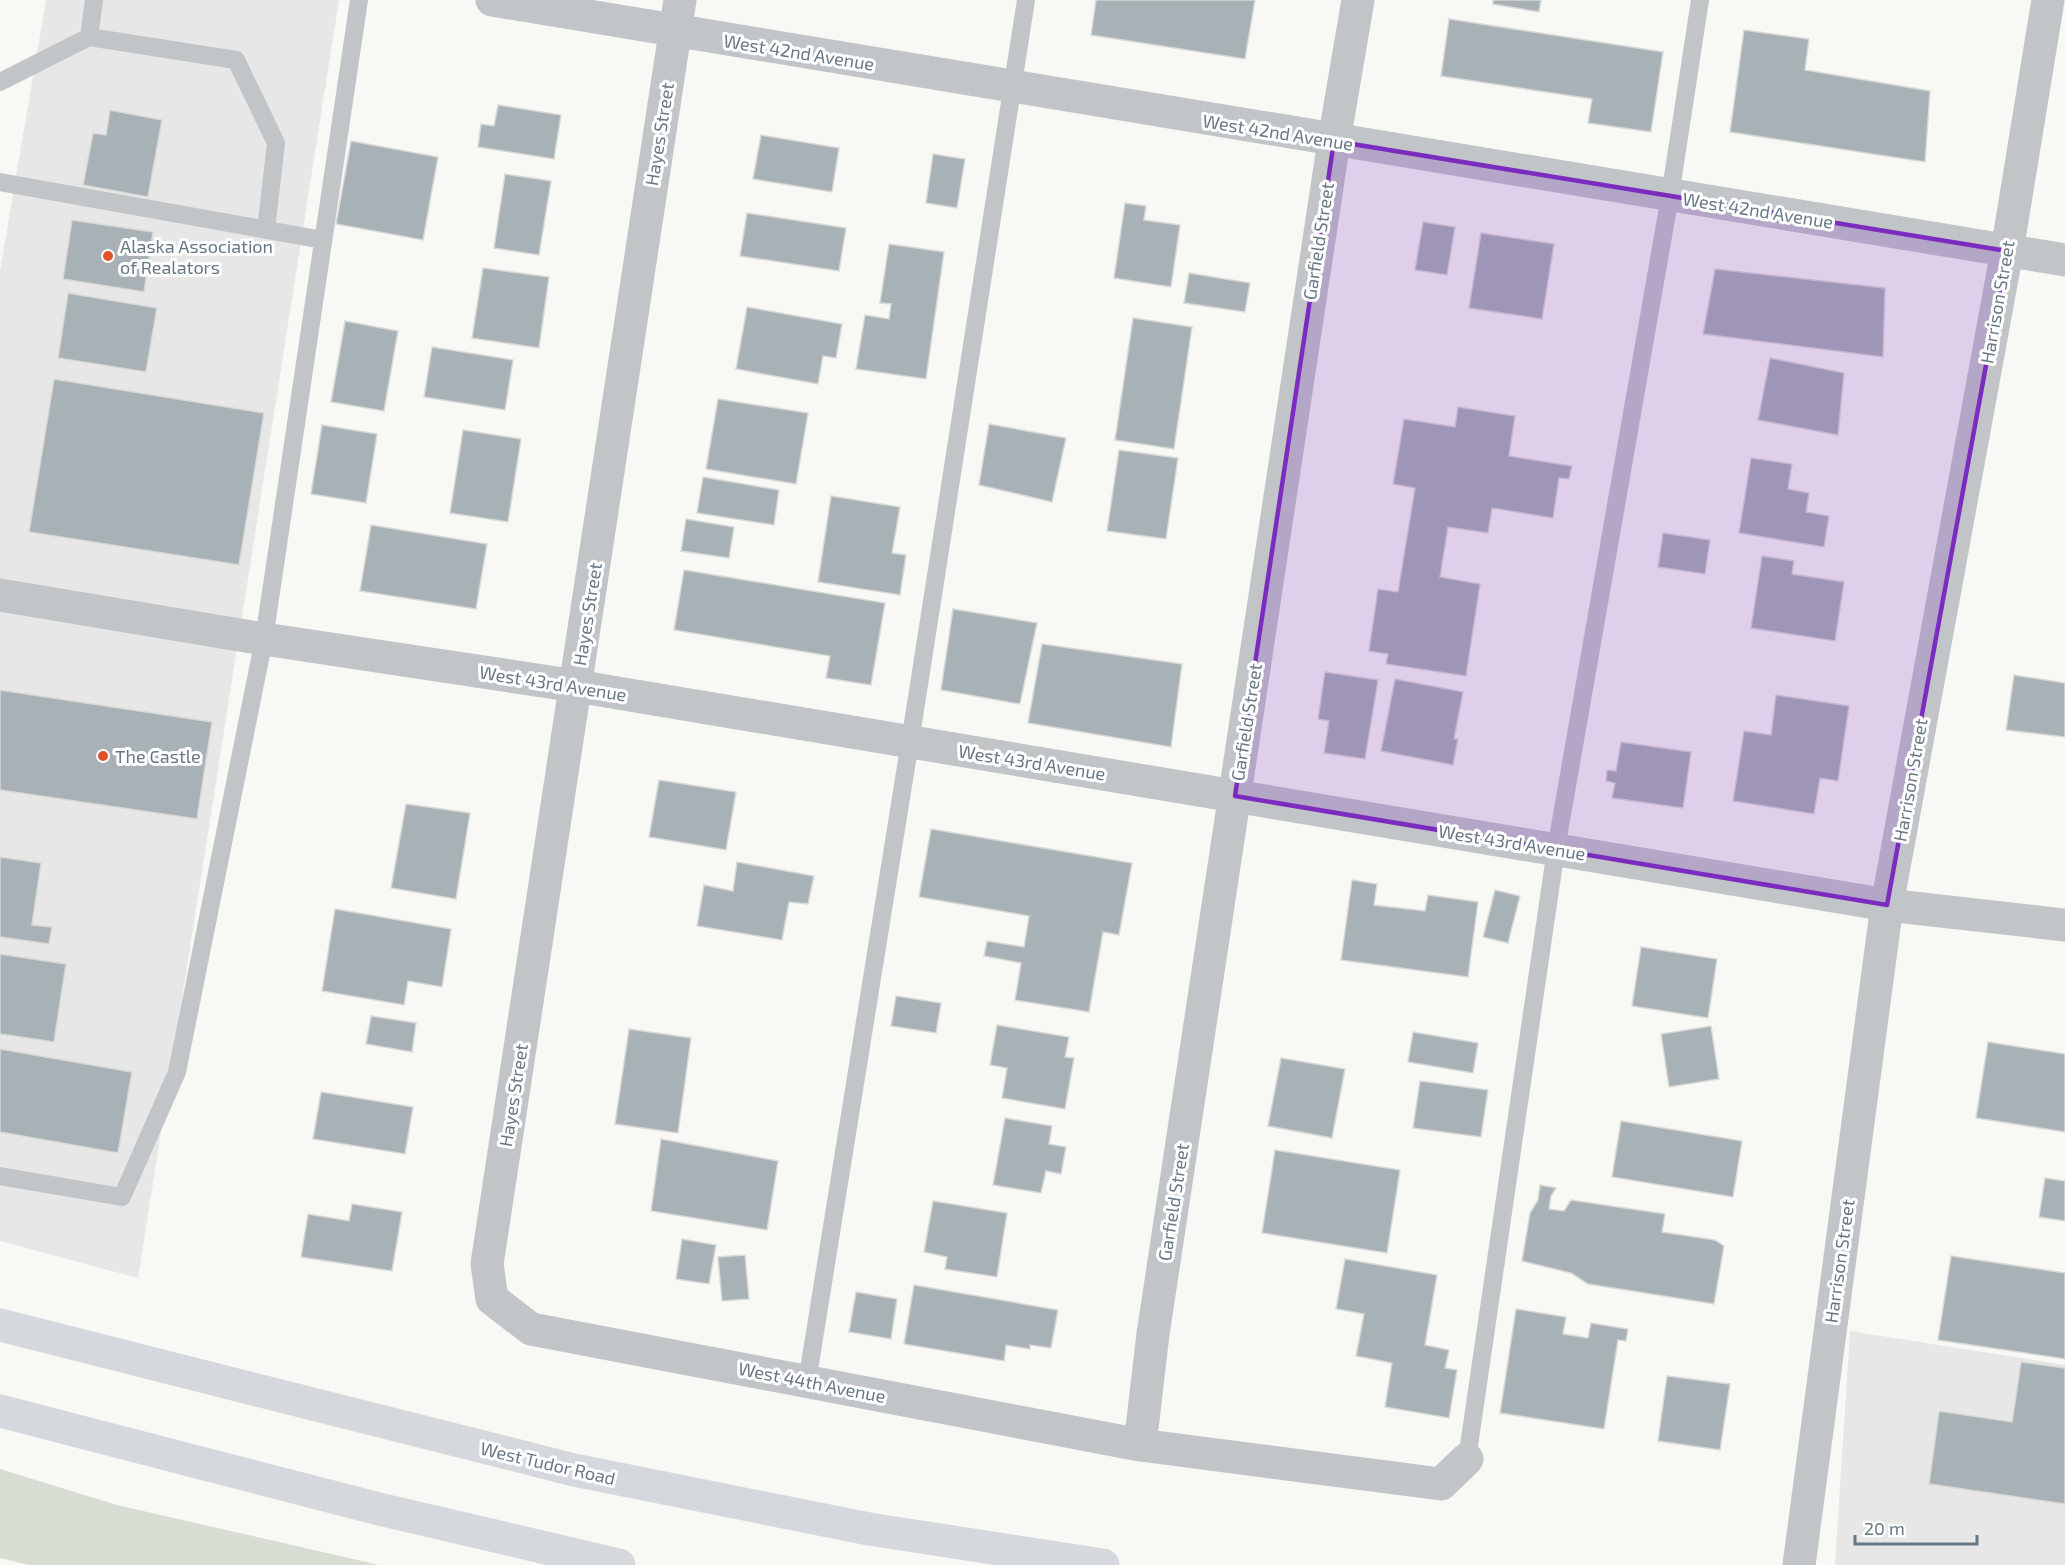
<svg xmlns="http://www.w3.org/2000/svg" width="2065" height="1565" font-family="'Exo 2',sans-serif">
<style>
.built{fill:#e6e7e6}
.green{fill:#d8ddd4}
.building{fill:#a8b1b6;stroke:#d9d9d7;stroke-width:1.5}
.lines{fill:none;stroke-linecap:round;stroke-linejoin:round}
.lane{stroke:#c1c5c8;stroke-width:18}
.street{stroke:#c1c5c8;stroke-width:33}
.primary{stroke:#d5d9dd;stroke-width:33}
.marked{fill:#7b2cbf;fill-opacity:0.2;stroke:#7b2cbf;stroke-width:4.5;stroke-linejoin:round}
.poi-dot{fill:#df542e;stroke:#fff;stroke-width:2}
.labels{text-anchor:middle;dominant-baseline:central;stroke-width:6;stroke-linejoin:round;paint-order:stroke}
.street-label{font-size:18px;fill:#687985;stroke:#fff}
.poi-label{font-size:18px;fill:#687985;stroke:#fff;text-anchor:start}
</style>
<rect width="100%" height="100%" fill="#f8f8f5"/>
<path class="built" d="M46 0H339L138 1278 0 1241V271Z
M1850 1331 2065 1365V1565H1835Z"/>
<path class="green" d="M0 1469 117 1505 379 1565H29L0 1558Z"/>
<path class="building" d="M1096 0H1255L1245 59 1091 35Z
M1493 0H1541L1539 12 1493 4Z
M1449 19 1663 52 1651 132 1588 123 1592 99 1441 76Z
M1744 30 1809 39 1805 70 1930 91 1925 162 1730 132Z
M498 105 561 115 554 159 478 147 481 124 494 126Z
M110 110 162 120 148 197 83 185 93 133 106 135Z
M761 135 839 148 832 192 753 179Z
M351 141 438 157 423 240 336 224Z
M933 154 965 159 957 208 926 203Z
M505 174 551 181 539 255 494 248Z
M1125 203 1146 206 1144 220 1180 225 1171 287 1114 278Z
M747 213 846 228 839 271 740 256Z
M72 220 153 232 144 292 63 279Z
M1423 222 1455 227 1447 275 1415 270Z
M1481 233 1554 244 1542 319 1469 308Z
M889 244 944 252 926 379 856 369 865 315 889 319 891 304 880 303Z
M483 268 549 277 539 348 472 338Z
M1715 269 1885 288 1883 357 1703 334Z
M1189 273 1250 283 1245 312 1184 303Z
M68 293 157 308 146 372 58 358Z
M747 307 842 324 836 358 823 356 818 384 736 369Z
M1133 318 1192 327 1174 449 1115 440Z
M345 321 398 331 384 411 331 402Z
M432 347 513 360 505 410 424 397Z
M1770 358 1844 373 1838 435 1758 420Z
M54 379 264 413 239 565 29 532Z
M718 399 808 413 796 484 706 469Z
M1458 407 1515 416 1509 456 1572 466 1569 479 1559 478 1553 518 1492 508 1488 533 1448 527 1440 577 1480 584 1466 676 1386 664 1388 654 1369 651 1378 589 1398 592 1415 488 1393 484 1404 419 1455 427Z
M989 424 1066 438 1052 502 979 485Z
M322 425 377 434 366 503 311 494Z
M463 430 521 439 508 522 450 513Z
M1119 450 1178 458 1166 539 1107 531Z
M1751 458 1792 464 1788 489 1809 493 1806 512 1829 516 1824 547 1739 533Z
M703 477 779 490 774 525 697 513Z
M831 496 900 507 892 553 906 555 900 595 818 582Z
M686 519 734 527 729 558 681 551Z
M371 525 487 544 476 609 360 591Z
M1663 533 1710 540 1705 574 1658 567Z
M1762 556 1794 561 1792 574 1844 582 1835 641 1751 628Z
M684 570 885 603 871 685 826 678 830 656 674 630Z
M953 609 1037 623 1020 704 941 690Z
M1042 644 1182 664 1171 747 1028 723Z
M1325 672 1378 680 1365 759 1324 753 1329 721 1318 719Z
M2014 675 2065 683V737L2006 730Z
M1395 679 1463 692 1454 739H1458L1453 765 1381 751Z
M0 690 212 722 197 819 0 790Z
M1776 695 1849 706 1838 781 1820 778 1814 814 1733 801 1744 731 1771 735Z
M1621 742 1691 752 1683 808 1612 798 1615 783 1606 781 1607 770 1616 771Z
M659 780 736 792 726 850 649 837Z
M406 804 470 813 456 899 391 888Z
M931 829 1132 863 1119 935 1103 932 1089 1012 1015 1000 1021 963 984 956 987 941 1024 947 1029 916 919 897Z
M0 857 41 863 32 925 52 927 49 944 0 937Z
M737 862 814 876 808 904 789 902 782 940 697 926 704 885 733 891Z
M1352 880 1377 884 1374 905 1425 911 1428 895 1478 902 1468 977 1341 960Z
M1495 890 1520 896 1508 943 1483 937Z
M335 909 451 929 442 987 408 981 404 1005 322 991Z
M1641 947 1717 959 1708 1018 1632 1006Z
M0 954 66 964 54 1042 0 1034Z
M896 996 941 1003 936 1033 891 1026Z
M371 1016 416 1023 412 1052 366 1044Z
M997 1025 1069 1037 1065 1057 1074 1058 1065 1109 1002 1098 1007 1068 990 1065Z
M1711 1026 1719 1079 1669 1087 1661 1034Z
M629 1029 691 1038 678 1133 615 1124Z
M1413 1032 1478 1043 1473 1073 1408 1062Z
M1988 1042 2065 1054V1132L1976 1118Z
M0 1049 132 1072 118 1153 0 1132Z
M1281 1058 1345 1069 1332 1138 1268 1126Z
M1420 1081 1488 1090 1481 1137 1413 1128Z
M321 1092 413 1107 405 1154 313 1139Z
M1005 1118 1052 1126 1049 1144 1066 1147 1061 1174 1046 1171 1041 1193 993 1185Z
M1621 1121 1742 1141 1733 1197 1612 1177Z
M661 1139 778 1161 767 1230 651 1211Z
M1275 1150 1400 1170 1387 1253 1262 1233Z
M2045 1178 2065 1181V1221L2039 1217Z
M1540 1185 1556 1188 1551 1196 1549 1209 1564 1211 1571 1200 1665 1214 1662 1232 1715 1240 1724 1246 1714 1304 1588 1284 1571 1273 1522 1261 1530 1213 1538 1200Z
M933 1201 1007 1213 997 1277 945 1269 947 1257 924 1252Z
M352 1204 402 1212 392 1271 301 1257 308 1214 349 1221Z
M682 1239 716 1245 709 1284 676 1279Z
M745 1255 749 1299 722 1301 718 1257Z
M1951 1256 2065 1273V1359L1938 1340Z
M1345 1259 1437 1275 1425 1345 1449 1350 1445 1368 1457 1370 1449 1418 1385 1407 1392 1363 1356 1356 1364 1314 1336 1309Z
M914 1285 1058 1310 1051 1348 1030 1345V1349L1006 1345 1004 1361 904 1344Z
M856 1292 897 1299 891 1339 849 1332Z
M1516 1309 1566 1317 1563 1334 1588 1338 1591 1323 1628 1329 1626 1341 1618 1340 1604 1429 1500 1413Z
M2021 1362 2065 1368V1504L1929 1484 1939 1411 2012 1422Z
M1667 1376 1730 1384 1720 1450 1658 1441Z"/>
<g class="lines">
<path class="lane" d="M89 37 94 0
M0 82 89 37 236 60 276 143 266 230
M0 182 323 240
M0 1176 122 1197 177 1072 264 639 359 0
M807 1382 910 742 1026 0
M1467 1459 1556 849 1670 196 1700 0"/>
<path class="street" d="M492 0 2065 260
M680 0 487 1264 492 1299 531 1329 1140 1445 1441 1484 1467 1459
M0 595 264 639 576 686 1887 905 2065 925
M1140 1445 1153 1334 1334 141 1358 0
M1799 1565 1887 905 2007 251 2048 0"/>
<path class="primary" d="M0 1325 574 1470 869 1529 1103 1565
M0 1411 379 1509 619 1565"/>
</g>
<path class="marked" d="M1334 141 2007 251 1887 905 1235 796Z"/>
<g class="poi-dot">
<circle cx="108" cy="256" r="6"/>
<circle cx="103" cy="756" r="6"/>
</g>
<g class="labels">
<g class="street-label">
<text transform="translate(799 52) rotate(9)">West 42nd Avenue</text>
<text transform="translate(1278 132) rotate(9)">West 42nd Avenue</text>
<text transform="translate(659 134) rotate(-81)">Hayes Street</text>
<text transform="translate(1758 210) rotate(9)">West 42nd Avenue</text>
<text transform="translate(1318 241) rotate(-81)">Garfield Street</text>
<text transform="translate(1997 302) rotate(-80)">Harrison Street</text>
<text transform="translate(587 614) rotate(-81)">Hayes Street</text>
<text transform="translate(553 683) rotate(9)">West 43rd Avenue</text>
<text transform="translate(1246 722) rotate(-81)">Garfield Street</text>
<text transform="translate(1032 762) rotate(9)">West 43rd Avenue</text>
<text transform="translate(1910 780) rotate(-80)">Harrison Street</text>
<text transform="translate(1512 842) rotate(9)">West 43rd Avenue</text>
<text transform="translate(513 1095) rotate(-81)">Hayes Street</text>
<text transform="translate(1173 1202) rotate(-81)">Garfield Street</text>
<text transform="translate(1839 1261) rotate(-82)">Harrison Street</text>
<text transform="translate(812 1382) rotate(11)">West 44th Avenue</text>
<text transform="translate(548 1463) rotate(13)">West Tudor Road</text>
</g>
<g class="poi-label">
<text x="120" y="246">Alaska Association<tspan x="120" dy="21">of Realators</tspan></text>
<text x="115" y="756">The Castle</text>
</g>
</g>
<path d="M1855 1535v9h122v-9" fill="none" stroke="#687985" stroke-width="3"/>
<text x="1864" y="1535" font-size="18" fill="#687985" stroke="#ffffff" stroke-width="4.5" paint-order="stroke">20 m</text>
</svg>
